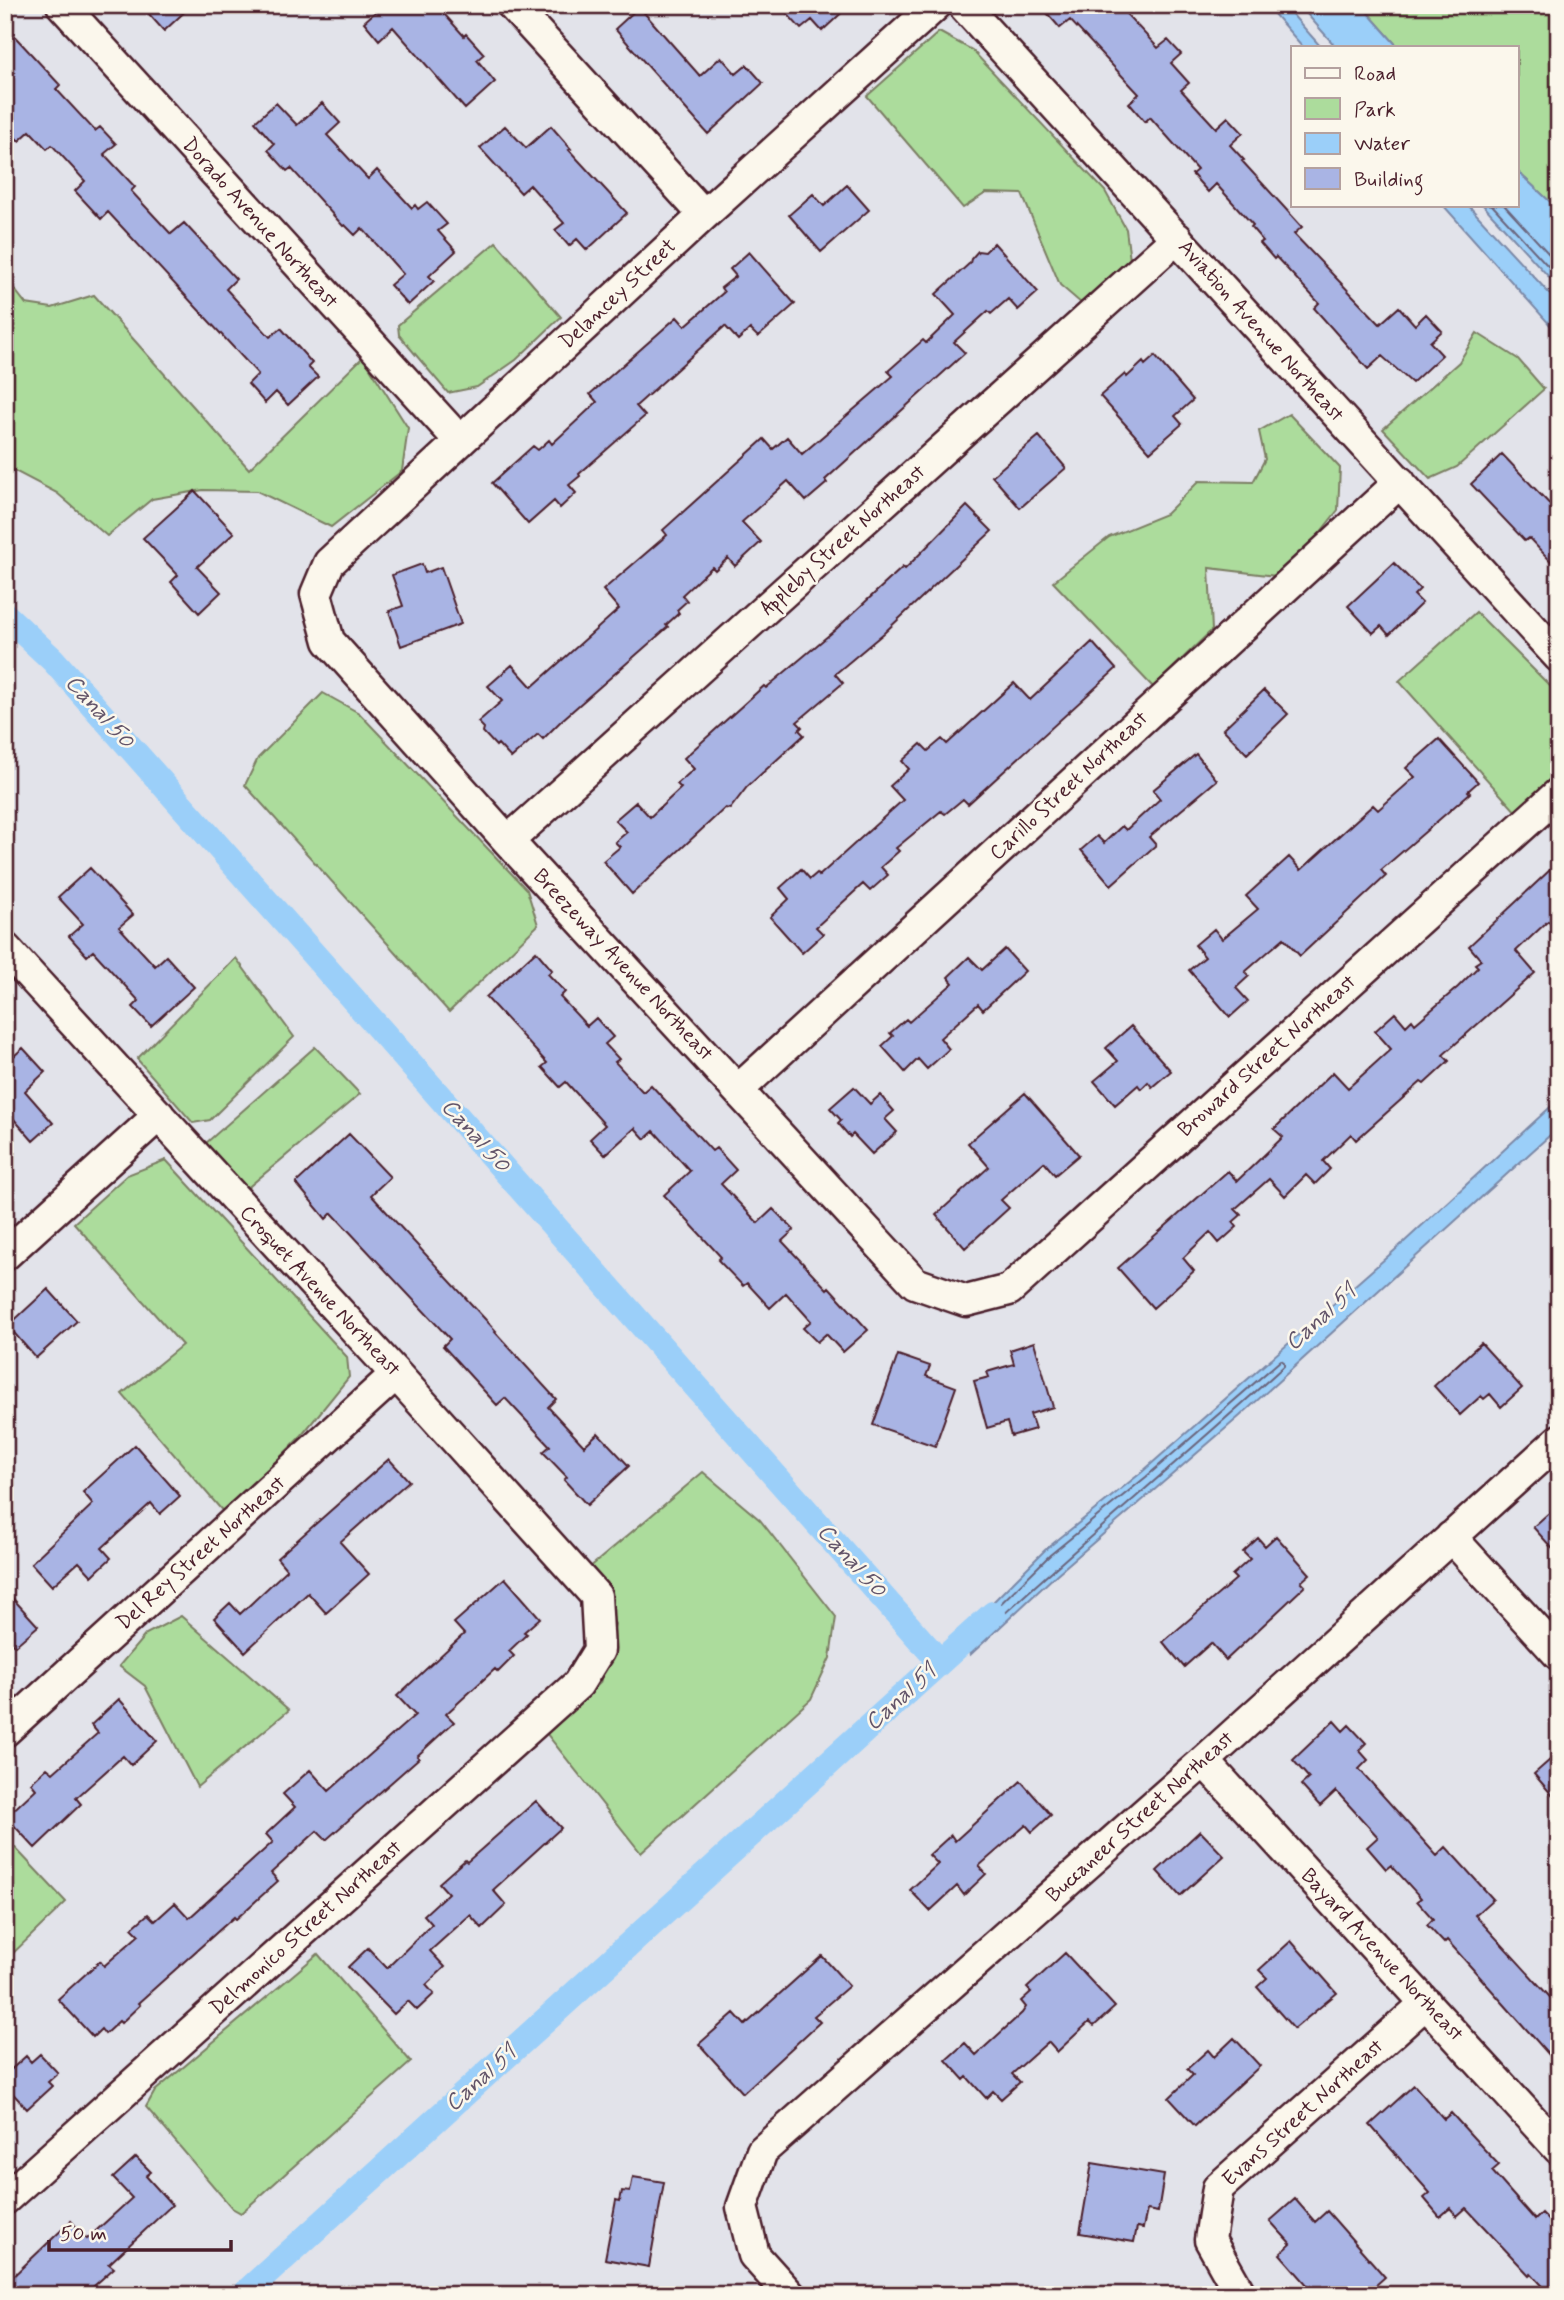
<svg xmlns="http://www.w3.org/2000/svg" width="1564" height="2300" font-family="Mynerve,sans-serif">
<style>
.green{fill:#acdc9c;stroke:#7b7e64;stroke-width:2}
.water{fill:#9bcff9;stroke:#7b89a7;stroke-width:2}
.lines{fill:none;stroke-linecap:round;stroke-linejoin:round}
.shore{stroke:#6a657d;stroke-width:2}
.canal{stroke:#9bcff9;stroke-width:26}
.building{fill:#a9b4e4;stroke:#4a1f2b;stroke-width:2}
.street-casing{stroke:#4a1f2b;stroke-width:35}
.street{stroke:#fbf7ec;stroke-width:30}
.labels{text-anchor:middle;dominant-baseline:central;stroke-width:5;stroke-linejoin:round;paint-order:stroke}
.street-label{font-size:21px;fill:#4a1f2b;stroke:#fbf7ec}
.water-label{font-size:23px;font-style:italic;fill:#625469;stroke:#fbf7ec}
</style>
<rect width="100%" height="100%" fill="#e2e3ea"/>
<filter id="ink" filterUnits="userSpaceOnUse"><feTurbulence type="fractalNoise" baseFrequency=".0143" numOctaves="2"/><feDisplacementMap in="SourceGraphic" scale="14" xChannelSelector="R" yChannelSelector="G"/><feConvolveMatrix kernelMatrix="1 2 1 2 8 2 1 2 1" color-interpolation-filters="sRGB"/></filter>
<g filter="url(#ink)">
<path class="green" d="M1361 5H1559V210L1517 171V47H1398Z
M939 32 972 50 1105 191 1126 229 1130 260 1082 304 1060 285 1022 194 986 193 963 208 867 96Z
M496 242 561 317 516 360 477 387 448 393 399 335 398 325Z
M5 277 26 304 52 308 94 295 249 469 363 357 408 428 402 471 331 527 257 491 203 490 152 499 107 536 57 493 5 466Z
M1477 333 1518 359 1544 389 1457 467 1430 479 1383 429 1459 362Z
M1289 414 1340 468 1338 510 1285 577 1209 568 1212 630 1153 687 1053 582 1109 537 1166 514 1199 481 1253 482 1265 459 1259 431Z
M1476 612 1559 695V779L1516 812 1399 681Z
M323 693 359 713 527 890 538 925 449 1012 245 785 258 758Z
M236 958 294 1037 210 1120 193 1123 137 1059Z
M315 1047 360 1094 245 1190 206 1143Z
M166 1160 347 1357 349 1377 302 1435 225 1514 122 1394 182 1345 74 1223 127 1175Z
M703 1472 760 1520 836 1617 830 1658 811 1699 641 1853 547 1734 600 1683 615 1624 589 1568Z
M181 1616 289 1710 197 1787 145 1686 119 1666 146 1634Z
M5 1837 66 1902 5 1961Z
M318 1954 411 2062 241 2213 232 2208 146 2107 155 2091Z"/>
<path class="water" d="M1266 5H1284L1321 47H1303Z
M1299 5H1361L1398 47H1336Z
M1517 171 1559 210V288L1483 205H1517Z
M1443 205H1468L1559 304V335Z
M1559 1099V1127L1240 1416 1057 1574 970 1655 964 1631 1045 1550 1142 1472 1403 1243Z"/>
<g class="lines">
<path class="shore" d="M1492 205 1559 278
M1504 205 1559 265
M1281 1360 1284 1362V1366C1183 1458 1078 1545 978 1638H973V1631L1050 1555 1146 1477Z"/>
<path class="canal" d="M5 615 53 660 940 1662
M243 2295 993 1614"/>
</g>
<path class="building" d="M141 5H192L164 31Z
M383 5H436L464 36 466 34 484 54 477 60 495 82 465 109 393 27 379 40 364 22Z
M779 5H850L822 31 812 20 801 29Z
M1040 5H1118L1158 48 1168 40 1181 54 1171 63 1189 83 1181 90 1216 128 1228 117 1243 133 1230 145 1244 160 1242 161 1302 227 1294 234 1380 324 1399 307 1415 325 1426 314 1442 331 1430 342 1442 355 1412 383 1382 356 1368 369 1314 308 1319 303 1276 257 1274 259 1260 243 1263 241 1251 227 1253 225 1216 184 1208 192 1192 174 1197 170 1150 117 1145 122 1129 103 1139 94 1070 20 1060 28Z
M639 7 700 76 721 57 736 74 747 65 763 83 708 134 615 29Z
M5 26 60 85 56 89 95 131 100 127 116 144 104 154 135 187 131 191 171 234 184 223 236 279 226 289 270 337 281 328 312 363 308 367 318 377 288 405 276 392 265 403 248 384 258 374 108 212 101 219 75 191 85 181 52 145 47 149 30 131 19 141 5 127Z
M276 103 297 125 322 103 340 123 327 135 368 179 377 170 412 208 415 205 418 209 427 202 447 224 438 231 456 251 429 276 434 281 408 305 390 285 403 274 362 228 355 235 345 225 343 226 291 168 287 171 268 150 274 144 255 122Z
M505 126 526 148 551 126 571 149 569 150 627 213 587 250 577 239 569 246 555 230 564 223 530 185 521 193 480 148Z
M847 185 869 210 821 252 789 215 813 194 824 206Z
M994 243 1038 292 1018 310 1008 299 991 314 988 311 954 342 965 353 825 480 827 483 806 501 788 481 742 522 761 542 735 566 728 558 715 570 712 567 682 595 687 601 677 610 679 613 666 625 668 627 562 720 543 739 538 734 511 758 498 744 496 746 483 732 484 728 478 722 502 701 488 686 512 665 532 687 619 609 603 590 667 535 663 530 764 439 773 449 787 437 802 454 893 376 888 371 923 340 926 343 955 315 936 294 970 263 971 259 978 251 985 252Z
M749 252 795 304 758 337 750 329 738 340 725 326 636 406 645 416 579 474 580 476 569 485 576 493 560 508 554 501 528 524 492 483 533 446 538 450 549 440 552 444 597 402 590 394 677 317 685 326 724 292 721 288 736 276 730 269Z
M1155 356 1193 400 1175 416 1182 424 1150 452 1100 396 1125 374 1127 377 1143 362 1145 365Z
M1039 436 1066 468 1020 508 992 476Z
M1502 454 1559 514V570L1529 538 1525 541 1471 484Z
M195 491 234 533 197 567 221 592 199 613 171 582 178 575 143 538Z
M967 506 992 531 884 633 835 674 843 683 797 722 802 727 799 730 804 735 747 787 730 809 725 808 632 894 603 861 620 847 615 842 627 832 615 820 636 802 650 817 681 788 677 784 694 769 684 758 764 686 766 688 835 630 903 567 905 569Z
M1394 563 1420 589 1414 595 1422 603 1389 635 1381 626 1373 633 1348 606Z
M422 564 425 573 441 567 461 624 401 646 389 611 403 606 392 575Z
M1092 642 1116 669 968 804 963 799 945 814 941 811 896 848 899 851 881 867 888 875 870 891 863 884 816 927 823 934 802 953 770 917 789 899 780 888 801 869 810 879 817 873 819 876 903 800 890 786 909 769 902 761 921 744 928 751 942 739 947 744 1014 683 1030 700Z
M1264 690 1288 714 1247 754 1223 729Z
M1439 739 1478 782 1468 791 1470 793 1381 870 1386 876 1300 956 1284 938 1245 972 1249 976 1236 988 1248 1001 1230 1017 1189 970 1205 957 1195 945 1214 929 1222 939 1258 909 1246 896 1289 857 1301 870 1373 805 1378 810 1415 777 1406 768Z
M1196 754 1217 780 1149 837 1156 845 1111 885 1081 850 1097 836 1104 843 1122 826 1126 830 1160 799 1153 790Z
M90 868 133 915 119 927 155 966 166 956 194 987 151 1026 133 1007 139 1001 93 951 87 956 69 936 83 924 58 897Z
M1550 870 1559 880V933L1548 921 1516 951 1535 973 1443 1055 1449 1061 1424 1084 1421 1082 1356 1140 1351 1134 1323 1161 1330 1169 1315 1184 1306 1175 1285 1196 1269 1179 1235 1209 1241 1215 1233 1222 1237 1227 1219 1243 1210 1232 1183 1258 1194 1271 1153 1308 1118 1268 1228 1171 1237 1181 1283 1137 1274 1129 1333 1072 1348 1088 1391 1049 1375 1031 1395 1013 1406 1026 1412 1020 1415 1024 1458 987 1478 967 1475 964 1481 960 1469 946Z
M1005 949 1025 971 983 1010 978 1004 940 1038 949 1049 927 1069 918 1059 905 1072 882 1046 893 1036 890 1033 906 1019 909 1022 953 983 948 977 969 957 982 970Z
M536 951 552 970 548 974 565 992 560 997 587 1026 596 1018 613 1037 605 1044 619 1059 615 1062 643 1092 651 1085 712 1151 716 1148 736 1170 721 1184 758 1223 773 1209 794 1230 782 1241 827 1289 829 1287 868 1330 843 1352 826 1334 817 1342 803 1328 811 1321 786 1293 770 1308 747 1283 743 1286 718 1260 721 1257 664 1195 690 1171 654 1131 645 1139 635 1128 605 1155 590 1139 605 1125 566 1082 560 1087 542 1067 547 1063 486 997Z
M1131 1026 1171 1071 1152 1087 1148 1082 1141 1089 1138 1085 1115 1105 1094 1081 1118 1061 1106 1048Z
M23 1048 45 1072 25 1091 53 1123 33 1141 5 1109V1064Z
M854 1087 870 1104 880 1095 894 1111 885 1119 897 1132 872 1154 853 1134 850 1137 838 1123 841 1120 830 1108Z
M1025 1093 1079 1155 1055 1175 1044 1162 1001 1200 1009 1208 965 1248 936 1215 989 1167 968 1143Z
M349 1134 390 1177 371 1195 496 1331 495 1332 556 1399 548 1407 584 1446 598 1433 629 1466 587 1505 564 1480 567 1477 543 1452 550 1446 505 1398 497 1405 443 1346 450 1339 332 1213 326 1219 296 1183Z
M48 1289 77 1321 36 1358 8 1326Z
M1034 1342 1053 1407 1030 1414 1035 1429 1011 1436 1007 1422 987 1428 974 1381 989 1377 987 1372 1014 1364 1010 1350Z
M1481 1343 1522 1388 1501 1407 1490 1394 1484 1399 1481 1396 1460 1415 1434 1386Z
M898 1355 930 1366 926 1376 956 1387 935 1446 873 1425Z
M135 1445 180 1496 160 1514 151 1503 102 1548 111 1558 92 1576 79 1562 52 1586 31 1563 93 1504 83 1492Z
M389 1459 409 1481 340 1542 369 1574 326 1613 308 1593 245 1652 214 1618 230 1603 240 1614 287 1570 277 1558Z
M1559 1504V1556L1533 1527Z
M1276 1536 1310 1574 1301 1582 1305 1586 1226 1660 1211 1643 1184 1667 1163 1642 1236 1579 1232 1575 1250 1559 1243 1552 1258 1538 1265 1546Z
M505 1578 540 1618 524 1632 527 1634 509 1651 514 1656 498 1672 495 1669 446 1714 454 1722 417 1756 419 1758 326 1840 317 1831 271 1873 278 1881 236 1919 234 1917 138 2003 140 2005 121 2023 119 2021 105 2034 101 2029 93 2037 58 1999 100 1961 104 1966 139 1935 132 1928 148 1914 155 1921 175 1903 189 1918 273 1842 266 1834 295 1807 283 1794 310 1770 329 1791 415 1715 397 1696 464 1634 454 1623Z
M5 1590 38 1626 15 1646 5 1636Z
M119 1699 157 1741 131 1765 123 1756 76 1798 81 1804 35 1848 6 1817 36 1789 31 1783 47 1768 53 1773 98 1733 91 1725Z
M1334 1721 1343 1731 1349 1725 1366 1743 1359 1750 1368 1760 1359 1769 1437 1856 1446 1847 1493 1899 1475 1915 1559 2007V2066L1447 1940 1444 1943 1427 1925 1433 1919 1417 1901 1421 1898 1391 1865 1386 1869 1367 1847 1378 1837 1336 1791 1320 1806 1301 1785 1309 1778 1293 1760Z
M1559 1752V1803L1534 1774Z
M1021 1781 1051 1815 1032 1832 1026 1825 979 1866 986 1874 964 1895 957 1886 930 1911 910 1890 938 1864 929 1855 951 1835 955 1841Z
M536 1801 561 1828 493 1890 506 1905 482 1928 470 1915 430 1951 445 1967 426 1985 434 1994 417 2010 408 2001 394 2014 348 1967 368 1948 387 1968 432 1924 424 1915 448 1893 439 1883 465 1860 467 1862Z
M1200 1831 1224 1856 1180 1896 1157 1871Z
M1291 1941 1337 1993 1294 2029 1257 1987 1267 1978 1259 1970Z
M1065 1953 1115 2007 1094 2026 1089 2022 1057 2052 1048 2042 1012 2074 1020 2082 1001 2099 993 2091 986 2098 967 2077 964 2080 946 2060 965 2043 976 2055 1022 2013 1026 2007 1021 2001 1031 1992 1027 1988Z
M822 1956 849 1986 814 2016 820 2022 743 2093 699 2044 734 2013 745 2025Z
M1234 2038 1260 2066 1195 2126 1169 2098 1193 2075 1187 2069 1208 2050 1214 2057Z
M40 2054 58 2073 48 2082 52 2086 27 2109 5 2085V2075L26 2056 31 2062Z
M1414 2085 1444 2119 1451 2113 1482 2147 1499 2165 1492 2171 1535 2220 1542 2213 1559 2231V2283L1548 2292 1531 2273 1529 2275 1466 2208 1457 2216 1450 2208 1440 2217 1424 2198 1430 2193 1370 2125Z
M136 2157 151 2172 146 2176 172 2205 109 2264 114 2268 84 2295H5V2284L71 2221 87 2239 132 2198 113 2178Z
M1092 2163 1164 2175 1158 2212 1147 2210 1143 2228 1137 2227 1134 2242 1080 2233Z
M633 2177 664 2182 649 2267 605 2259 616 2200 620 2201 622 2191 630 2192Z
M1295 2199 1315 2222 1327 2211 1385 2277 1365 2295H1316L1280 2254 1291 2244 1270 2221Z"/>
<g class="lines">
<defs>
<path id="street" d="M62 5 459 440
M512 5 704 215
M936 5 704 215 329 563 316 594 329 641 508 841 915 1283 966 1301 1009 1290 1559 793
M963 5 1559 657
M508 841 1177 238
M5 948 396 1374 596 1596 599 1650 578 1684 5 2199
M738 1090 1400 482
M5 1255 159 1115
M1451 1537 1559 1655
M5 1731 396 1374
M1204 1761 1559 2149
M790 2295 754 2255 742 2207 762 2151 1204 1761 1559 1440
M1241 2295 1210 2240 1218 2188 1426 2003"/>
</defs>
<use href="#street" class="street-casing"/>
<use href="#street" class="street"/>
</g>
</g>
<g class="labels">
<g class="street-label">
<text transform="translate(260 223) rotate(48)">Dorado Avenue Northeast</text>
<text transform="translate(618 294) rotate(-43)">Delancey Street</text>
<text transform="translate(1261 331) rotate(48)">Aviation Avenue Northeast</text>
<text transform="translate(843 540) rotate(-42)">Appleby Street Northeast</text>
<text transform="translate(1069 786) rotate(-43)">Carillo Street Northeast</text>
<text transform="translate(623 965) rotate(47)">Breezeway Avenue Northeast</text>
<text transform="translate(1267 1056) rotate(-42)">Broward Street Northeast</text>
<text transform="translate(320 1291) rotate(47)">Croquet Avenue Northeast</text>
<text transform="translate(201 1553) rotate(-42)">Del Rey Street Northeast</text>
<text transform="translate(1140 1817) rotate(-42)">Buccaneer Street Northeast</text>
<text transform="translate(306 1928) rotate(-42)">Delmonico Street Northeast</text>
<text transform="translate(1382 1955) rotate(47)">Bayard Avenue Northeast</text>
<text transform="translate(1303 2113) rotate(-42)">Evans Street Northeast</text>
</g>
<g class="water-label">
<text transform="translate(99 712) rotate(48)">Canal 50</text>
<text transform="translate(475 1136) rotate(48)">Canal 50</text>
<text transform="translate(1321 1318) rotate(-42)">Canal 51</text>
<text transform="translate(851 1561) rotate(48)">Canal 50</text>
<text transform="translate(901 1698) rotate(-42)">Canal 51</text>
<text transform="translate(481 2079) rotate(-42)">Canal 51</text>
</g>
</g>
<rect width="1564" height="2300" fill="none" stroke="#fbf7ec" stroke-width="28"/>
<rect x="14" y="14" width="1536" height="2272" fill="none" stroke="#4a1f2b" stroke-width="2.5" filter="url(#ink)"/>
<rect x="1291" y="46" width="228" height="161" fill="#fbf7ec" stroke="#b4a19f" stroke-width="2"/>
<rect x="1305" y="68" width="35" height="10" fill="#fbf7ec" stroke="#b4a19f" stroke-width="2"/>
<text x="1354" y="80" font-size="21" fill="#4a1f2b">Road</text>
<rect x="1305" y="98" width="35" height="21" fill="#acdc9c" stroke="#b4a19f" stroke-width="2"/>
<text x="1354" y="116" font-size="21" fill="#4a1f2b">Park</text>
<rect x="1305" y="133" width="35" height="21" fill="#9bcff9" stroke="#b4a19f" stroke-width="2"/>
<text x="1354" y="150" font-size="21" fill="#4a1f2b">Water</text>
<rect x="1305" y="168" width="35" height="21" fill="#a9b4e4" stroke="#b4a19f" stroke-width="2"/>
<text x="1354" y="186" font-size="21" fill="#4a1f2b">Building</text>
<path d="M49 2240v10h182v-10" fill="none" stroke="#4a1f2b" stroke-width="3.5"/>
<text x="60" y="2240" font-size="21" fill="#4a1f2b" stroke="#fbf7ec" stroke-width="5" paint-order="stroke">50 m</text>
</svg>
